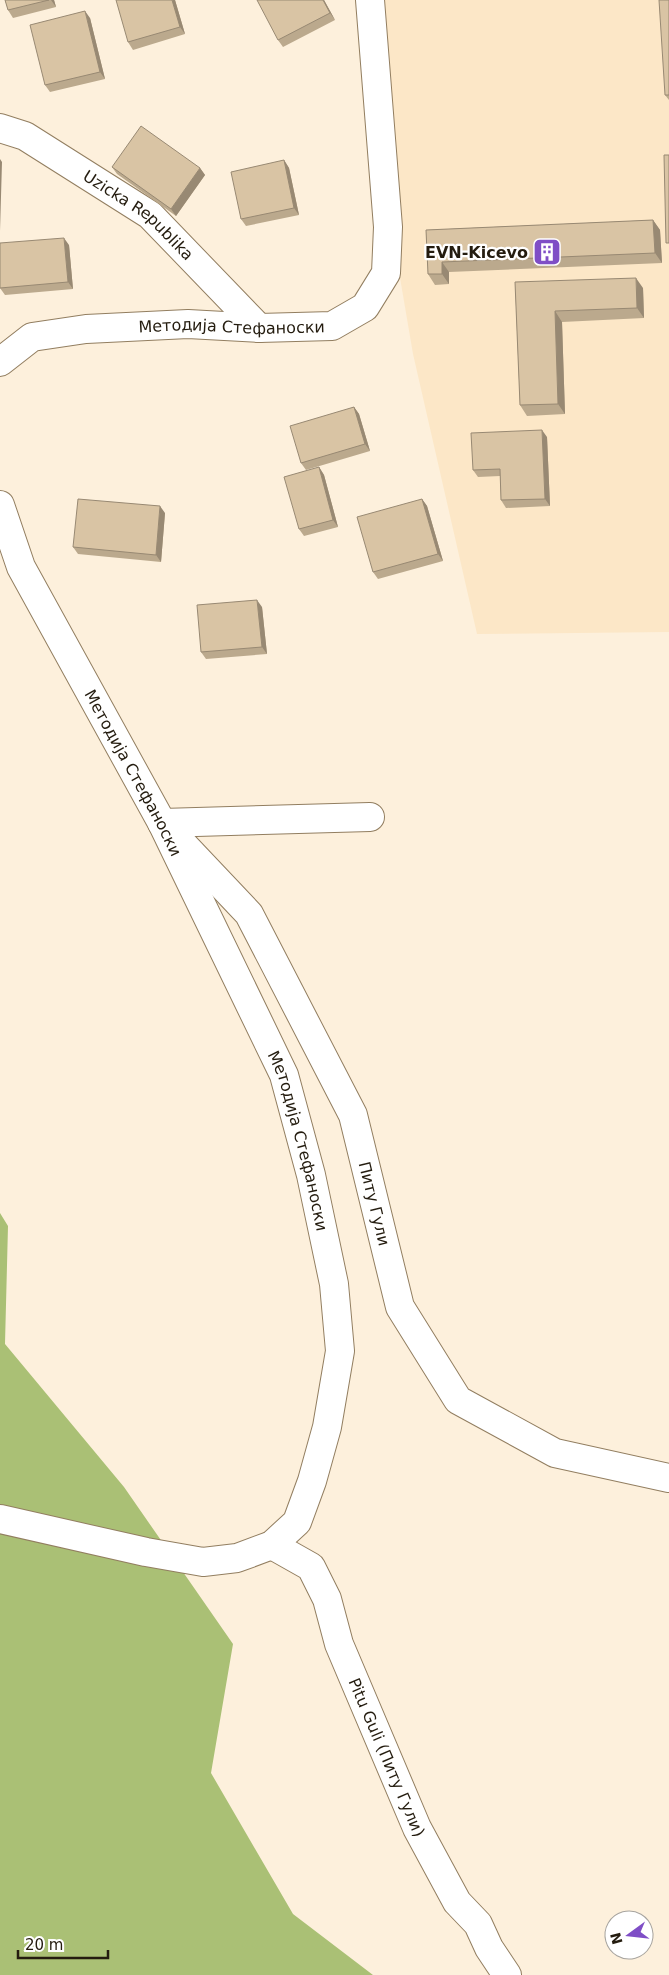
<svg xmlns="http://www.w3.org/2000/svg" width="669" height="1975" font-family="'DejaVu Sans',sans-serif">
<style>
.built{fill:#fce7c7}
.forest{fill:#aac075}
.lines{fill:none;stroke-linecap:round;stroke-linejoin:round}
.street-casing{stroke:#927e60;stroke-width:30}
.street{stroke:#fff;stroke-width:28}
.wall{fill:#bba98d}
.shaded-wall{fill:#988973}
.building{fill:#d9c4a4;stroke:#988973}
.labels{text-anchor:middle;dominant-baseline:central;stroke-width:4.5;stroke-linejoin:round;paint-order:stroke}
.street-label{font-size:16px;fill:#241c0f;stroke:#fff}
.poi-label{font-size:16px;font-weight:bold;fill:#241c0f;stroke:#fff;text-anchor:end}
</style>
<rect width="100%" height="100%" fill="#fdf0dc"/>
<path class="built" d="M373 0H669V632L477 634 413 354 398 266Z"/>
<path class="forest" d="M0 1213 8 1226 5 1344 124 1487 233 1644 211 1773 293 1914 373 1975H0Z"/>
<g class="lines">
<defs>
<g id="street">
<path id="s1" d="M0 128 25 136 150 215 259 328"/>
<path id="s2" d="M0 362 32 337 86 329 188 324 259 328 332 326 365 307 386 273 388 227 370 0"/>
<path id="s3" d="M0 505 21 567 162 823 284 1075 311 1175 334 1284 340 1351 327 1427 312 1481 297 1522 272 1545 237 1558 203 1562 146 1552 0 1519"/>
<path d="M162 823 370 817"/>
<path id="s4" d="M180 841 249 914 353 1115 400 1307 458 1400 555 1453 669 1478"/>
<path id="s5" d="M272 1545 311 1567 327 1599 339 1644 417 1828 457 1902 478 1924 489 1948 507 1975"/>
</g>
</defs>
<use href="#street" class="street-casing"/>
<use href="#street" class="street"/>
</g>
<path class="wall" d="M5 0H54L56 7 13 18 8 10Z
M175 0 185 34 133 50 128 42Z
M324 0 335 20 283 47 278 40Z
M669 0V100L665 95Z
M90 18 105 79 50 92 45 85Z
M284 160 289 168 299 215 246 226 241 219Z
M112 167 200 168 205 175 176 216 117 174Z
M653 220 660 230 662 263 449 272V284L435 285 428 274 426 230Z
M69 245 73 289 5 295 0 288Z
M515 282 643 288 644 318 562 322 565 414 527 416 520 405Z
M354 407 359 414 370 451 306 470 301 463Z
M547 437 550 506 506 508 501 500 500 476 478 477 473 470Z
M319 467 324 475 338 527 304 536 299 529Z
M422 499 427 506 443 561 378 579 373 572Z
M165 513 161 562 78 554 73 547Z
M262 607 267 654 206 659 201 652Z"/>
<path class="shaded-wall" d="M51 0H54L56 7Z
M172 0H175L185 34 180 27Z
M323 0H324L335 20 330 13Z
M85 11 90 18 105 79 100 72Z
M0 159 2 162 0 231Z
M284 160 289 168 299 215 294 208Z
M200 168 205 175 176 216 171 209Z
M653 220 660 230 662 263 655 253Z
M64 238 69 245 73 289 68 282Z
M442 262 449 272V284L442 274Z
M636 278 643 288 644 318 637 308Z
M555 311 562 322 565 414 558 404Z
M354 407 359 414 370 451 365 444Z
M542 430 547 437 550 506 545 499Z
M319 467 324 475 338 527 333 520Z
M422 499 427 506 443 561 438 554Z
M160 506 165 513 161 562 156 555Z
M257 600 262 607 267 654 262 647Z"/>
<path class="building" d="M5 0H49L8 10Z
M116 0H172L180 27 128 42Z
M257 0H323L330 13 278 40Z
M659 0H669V95H665Z
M85 11 100 72 45 85 30 25Z
M141 126 200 168 171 209 112 167Z
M664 155H669V243H666Z
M284 160 294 208 241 219 231 172Z
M653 220 655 253 442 262V274H428L426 230Z
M64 238 68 282 0 288V243Z
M636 278 637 308 555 311 558 404 520 405 515 282Z
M354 407 365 444 301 463 290 426Z
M542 430 545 499 501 500 500 469 473 470 471 433Z
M319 467 333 520 299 529 284 477Z
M78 499 160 506 156 555 73 547Z
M422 499 438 554 373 572 357 517Z
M257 600 262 647 201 652 197 605Z"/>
<defs>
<symbol id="building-square" viewBox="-11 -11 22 22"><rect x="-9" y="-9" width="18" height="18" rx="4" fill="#7f4ec6" stroke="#fff"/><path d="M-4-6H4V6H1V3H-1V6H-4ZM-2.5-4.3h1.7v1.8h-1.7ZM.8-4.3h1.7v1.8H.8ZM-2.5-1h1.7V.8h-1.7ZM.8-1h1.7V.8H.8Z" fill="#fff"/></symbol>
</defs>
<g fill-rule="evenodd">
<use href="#building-square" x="531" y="236" width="32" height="32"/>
</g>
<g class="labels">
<g class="street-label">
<text stroke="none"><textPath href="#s1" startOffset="165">Uzicka Republika</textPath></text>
<text stroke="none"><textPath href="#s2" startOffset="241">Методија Стефаноски</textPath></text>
<text stroke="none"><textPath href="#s3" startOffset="300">Методија Стефаноски</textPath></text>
<text stroke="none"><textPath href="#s3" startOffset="705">Методија Стефаноски</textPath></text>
<text stroke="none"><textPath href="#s4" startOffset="418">Питу Гули</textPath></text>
<text stroke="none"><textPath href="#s5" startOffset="250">Pitu Guli (Питу Гули)</textPath></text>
</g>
<g class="poi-label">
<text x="528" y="252">EVN-Kicevo</text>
</g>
</g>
<g transform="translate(629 1935) rotate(255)"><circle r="24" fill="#ffffff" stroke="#a7a49f"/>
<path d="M0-4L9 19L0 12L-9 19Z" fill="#7f4ec6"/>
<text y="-8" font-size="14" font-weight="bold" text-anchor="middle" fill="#241c0f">N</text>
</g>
<path d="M18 1950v8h90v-8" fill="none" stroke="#241c0f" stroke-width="2.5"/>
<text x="25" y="1950" font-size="15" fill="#241c0f" stroke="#ffffff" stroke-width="4" paint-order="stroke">20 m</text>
</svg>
